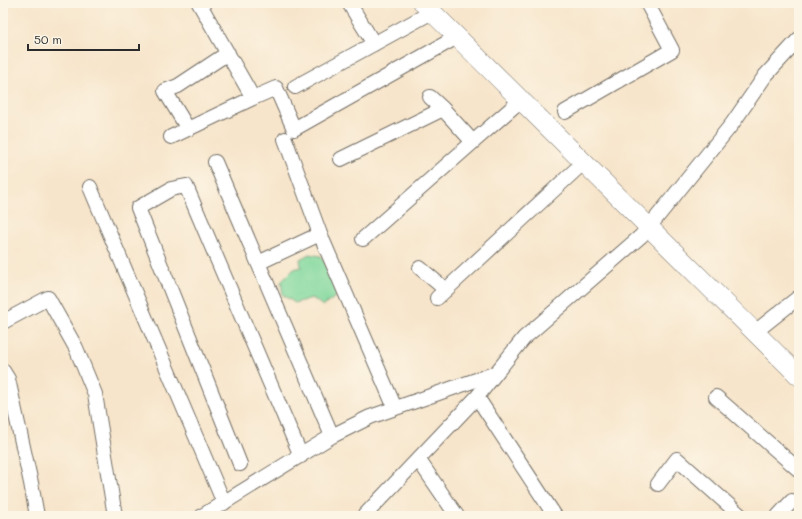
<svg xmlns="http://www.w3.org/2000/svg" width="802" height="519" font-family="Mali,sans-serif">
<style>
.green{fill:#80d89d;stroke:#568264}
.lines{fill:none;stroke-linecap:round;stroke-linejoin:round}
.street-casing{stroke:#726c63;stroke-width:16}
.secondary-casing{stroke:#726c63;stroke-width:20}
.street{stroke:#fff;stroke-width:14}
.secondary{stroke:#fff;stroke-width:19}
</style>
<rect width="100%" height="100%" fill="#fcf5e5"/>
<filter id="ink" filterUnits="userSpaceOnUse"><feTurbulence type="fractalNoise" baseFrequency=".025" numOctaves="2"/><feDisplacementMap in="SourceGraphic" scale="8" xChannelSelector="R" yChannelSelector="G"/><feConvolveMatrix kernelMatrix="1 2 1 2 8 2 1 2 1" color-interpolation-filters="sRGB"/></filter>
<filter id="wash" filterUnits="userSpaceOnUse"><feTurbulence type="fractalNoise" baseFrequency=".012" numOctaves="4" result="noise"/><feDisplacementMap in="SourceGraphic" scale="16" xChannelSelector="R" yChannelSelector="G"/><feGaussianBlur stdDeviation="0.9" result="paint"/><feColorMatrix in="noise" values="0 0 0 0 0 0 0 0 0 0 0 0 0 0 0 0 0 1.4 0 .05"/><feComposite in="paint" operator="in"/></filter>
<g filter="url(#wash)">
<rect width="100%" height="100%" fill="#f7e5cb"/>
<path class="green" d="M309 254 321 256 326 265 328 271 336 279 335 287 338 295 323 306 312 298 295 303 283 295 281 282 294 269 301 267 300 259Z"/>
</g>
<g filter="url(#ink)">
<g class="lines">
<defs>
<path id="street" d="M199 3 253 98 276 88 294 129 457 37
M349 3 374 44
M295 87 432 12
M430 97 443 109
M565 112 672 50 647 3
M188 129 165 91 178 86 228 53
M171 137 253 98
M285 139 320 234
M473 142 521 100
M341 159 443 109 473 142 363 239
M215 162 332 436
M90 187 224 503
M258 263 320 234 395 408
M420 268 446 290
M437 298 584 162
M3 322 48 298 76 348 95 394 115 516
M755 332 799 297
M3 371 8 379 31 483 37 516
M477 397 555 516
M716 397 799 470
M418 459 457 516
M240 464 138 208 171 189 186 186 301 456
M658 484 677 459 741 516
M202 516 332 436 370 417 496 373 524 338 641 236 649 227 732 124 765 76 799 39
M364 516 477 397 496 373
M778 516 792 501"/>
<path id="secondary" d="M423 3 799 376"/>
</defs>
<use href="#street" class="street-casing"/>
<use href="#secondary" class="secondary-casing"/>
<use href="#street" class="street"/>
<use href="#secondary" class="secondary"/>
</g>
</g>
<rect width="802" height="519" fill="none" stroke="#fcf5e5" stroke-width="16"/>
<path d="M28 44v6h111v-6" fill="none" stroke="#2b2b2b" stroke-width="2"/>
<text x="34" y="44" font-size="12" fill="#2b2b2b" stroke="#fcf5e5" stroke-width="3" paint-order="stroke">50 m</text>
</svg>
